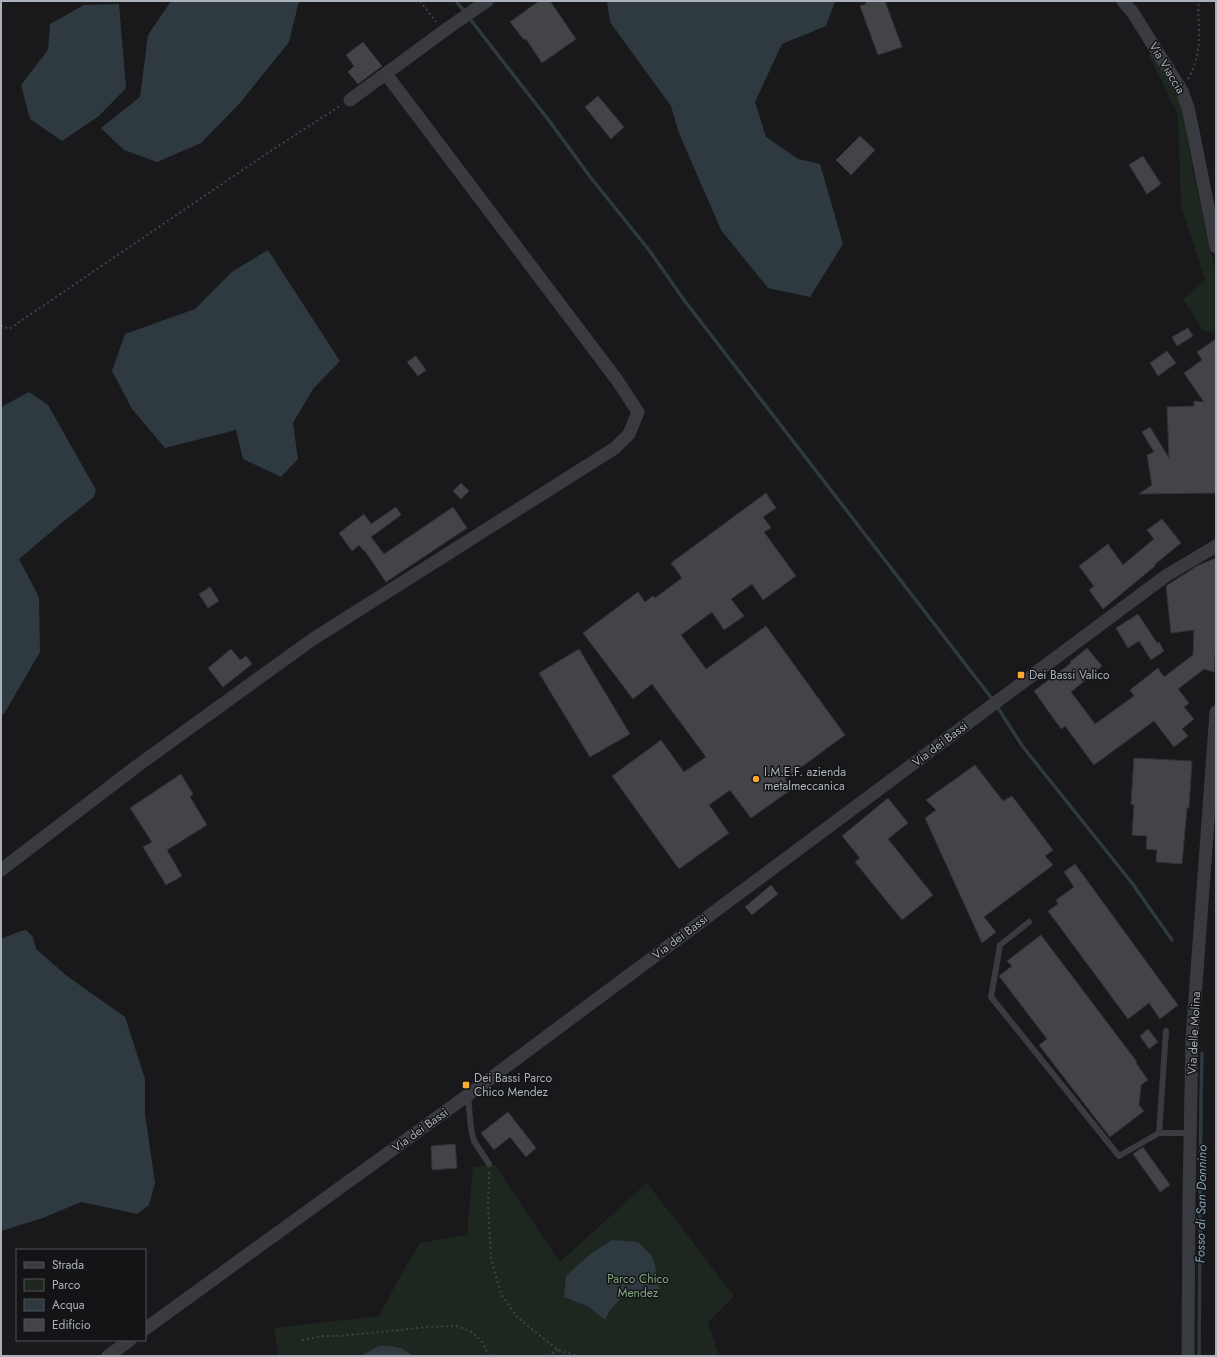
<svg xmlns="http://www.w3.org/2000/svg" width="1217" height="1357" font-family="Jost,sans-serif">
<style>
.green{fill:#1e271f}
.water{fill:#2e3940}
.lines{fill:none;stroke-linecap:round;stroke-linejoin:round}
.stream{stroke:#2e3940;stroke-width:3.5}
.building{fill:#434448;stroke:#333337}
.path{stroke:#3f4247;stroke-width:2;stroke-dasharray:2 3;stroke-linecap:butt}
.lane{stroke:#393b40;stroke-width:6}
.street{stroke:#393b40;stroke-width:13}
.poi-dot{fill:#fda92f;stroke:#141416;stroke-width:1.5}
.labels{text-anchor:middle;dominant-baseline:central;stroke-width:3;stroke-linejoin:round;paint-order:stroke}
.street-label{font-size:12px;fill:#aab1bb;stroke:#141416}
.poi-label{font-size:12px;fill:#aab1bb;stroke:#141416;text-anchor:start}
.park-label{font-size:12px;fill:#81a780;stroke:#141416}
.water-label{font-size:13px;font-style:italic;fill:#80a2b8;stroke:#141416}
</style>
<rect width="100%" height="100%" fill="#19191b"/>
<path class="green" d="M1155 52 1178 95 1185 121 1192 166 1208 241 1216 271V330L1212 332 1203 330 1183 299 1205 280 1181 205 1178 115 1149 55Z
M495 1165 560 1262 647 1183 734 1296 708 1322 718 1353 721 1356H279L274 1328 379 1316 403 1271 420 1243 467 1235 473 1167Z"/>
<path class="water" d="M171 1H299L289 42 240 103 201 143 157 162 124 150 101 128 140 97 148 35Z
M607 1H835L826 26 782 44 755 102 766 137 798 159 820 164 843 244 810 297 768 288 721 230 679 133 671 106 610 22Z
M119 4 126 88 99 116 62 141 30 119 21 85 48 50 50 24 84 5Z
M268 250 340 361 313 389 293 423 298 459 281 477 243 459 236 430 165 448 132 409 112 371 125 334 195 309 233 271Z
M29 392 48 405 96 490 94 497 64 521 19 559 39 597 40 652 4 714H1V407Z
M26 930 33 937 36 949 67 976 125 1017 145 1079V1114L155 1183 149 1205 137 1214 81 1202 43 1218 1 1231V939L18 932Z
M612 1240 638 1242 651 1255 655 1265 660 1292 629 1290 610 1310 605 1320 589 1307 564 1297 566 1276 589 1255Z
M379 1346C394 1346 401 1346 413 1356H360Z"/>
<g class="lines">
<path class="stream" d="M456 1 550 122 591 178 649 250 684 300 993 700
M996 705 1023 747 1132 883 1172 940
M1199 1356 1201 1097 1202 1053"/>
</g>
<path class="building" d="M539 1H550L576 39 542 63 526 39 524 40 510 22Z
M865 1H885L902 47 878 55 860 6 866 4Z
M363 42 382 66 358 84 348 72 354 66 346 55Z
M598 96 624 127 611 139 585 107Z
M860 136 875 150 851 175 836 160Z
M1143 156 1161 184 1147 194 1129 165Z
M1188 328 1193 336 1177 346 1172 337Z
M1216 339V493L1139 494 1152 485 1147 455 1154 452 1142 432 1150 427 1169 458 1167 407 1194 406V401L1204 402 1184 373 1202 360 1197 352Z
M1167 351 1176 363 1158 376 1150 363Z
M416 356 426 370 418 376 407 362Z
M461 483 469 491 461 499 453 491Z
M766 493 776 508 763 517 771 528 764 532 796 576 763 600 752 584 731 599 744 616 724 630 712 612 681 635 706 669 766 626 845 735 785 779 792 789 751 818 730 790 709 805 729 833 679 869 612 776 661 740 684 772 706 757 652 684 633 699 583 633 638 592 645 602 653 596 655 598 682 578 671 563Z
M396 507 401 515 371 537 384 554 453 507 467 528 386 582 365 551H364L359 545 352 551 339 533 364 514 371 524Z
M1162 519 1181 543 1154 565 1155 566 1103 609 1089 590 1094 586 1079 566 1108 544 1123 565 1154 539 1147 530Z
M1216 558V641L1214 672 1204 669 1178 689 1189 703 1184 707 1194 719 1182 729 1188 736 1174 747 1154 721 1094 765 1065 726 1061 729 1034 691 1071 663 1070 662 1087 648 1102 666 1071 692 1095 724 1134 696 1130 690 1158 668 1164 677 1193 655 1194 630 1171 633 1166 586 1197 566Z
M210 587 219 601 208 608 199 594Z
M1138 614 1157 643 1159 642 1164 651 1151 660 1139 641 1128 648 1116 628Z
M231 649 240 660 246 656 252 664 223 687 208 668Z
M579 649 630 734 590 757 539 673Z
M1134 758 1192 761 1189 808H1187L1182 864 1156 862 1157 850 1146 849 1147 836 1132 835 1134 805 1131 804Z
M975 765 1003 801 1012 796 1053 850 1045 856 1053 865 984 917 996 932 982 943 925 818 936 810 926 800Z
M181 774 193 794 190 797 207 825 167 850 182 876 166 885 143 847 152 842 130 808Z
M888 798 908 823 888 839 933 895 902 920 855 862 860 858 842 836Z
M1075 864 1178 1005 1160 1019 1149 1003 1128 1019 1048 911 1058 904 1056 900 1074 887 1064 872Z
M771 885 778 894 752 915 745 907Z
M1041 935 1137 1062 1136 1063 1148 1080 1141 1085 1139 1105 1144 1111 1110 1137 1039 1045 1047 1039 999 976 1012 966 1007 961Z
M1148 1029 1158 1042 1149 1049 1140 1036Z
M508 1112 536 1148 526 1157 510 1137 494 1150 481 1133Z
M455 1144 457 1168 432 1170 431 1146Z
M1143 1147 1170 1185 1160 1192 1133 1154Z"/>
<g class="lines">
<path class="path" d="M420 1 436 22
M1188 79C1202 54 1199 34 1198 6L1200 1
M1 325 9 329 272 150 340 106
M489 1172 488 1204 491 1258 501 1294 517 1317 558 1350 578 1356
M302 1340 324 1336H340L427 1327 457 1326 472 1332 482 1342 489 1356
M548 1356 558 1350"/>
<path class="lane" d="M1029 922 1000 945 991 997 1119 1156 1159 1133H1190
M468 1095 471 1129 474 1141 489 1164
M1159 1133 1166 1031"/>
<path class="street" d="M1123 1 1133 13 1182 91 1188 108 1193 131 1216 247
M350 100 448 28 487 1
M1 870 137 766 313 639 615 448 629 434 638 412 617 380 386 74
M145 1329 468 1095 1167 575 1216 546
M108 1356 130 1340
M1188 1356 1189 1195 1192 1039 1216 712"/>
</g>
<g class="poi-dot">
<rect x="1017" y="671" width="8" height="8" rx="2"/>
<circle cx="756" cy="779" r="4"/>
<rect x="462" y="1081" width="8" height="8" rx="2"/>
</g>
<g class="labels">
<g class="street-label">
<text transform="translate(1167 68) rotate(59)">Via Viaccia</text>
<text transform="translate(940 744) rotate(-37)">Via dei Bassi</text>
<text transform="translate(680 937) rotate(-37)">Via dei Bassi</text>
<text transform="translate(1194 1033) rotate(-87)">Via delle Molina</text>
<text transform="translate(420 1130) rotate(-36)">Via dei Bassi</text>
</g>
<g class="poi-label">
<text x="1029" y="675">Dei Bassi Valico</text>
<text x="764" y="772">I.M.E.F. azienda<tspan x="764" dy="14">metalmeccanica</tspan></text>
<text x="474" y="1078">Dei Bassi Parco<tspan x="474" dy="14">Chico Mendez</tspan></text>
</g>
<g class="park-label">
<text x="638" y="1279">Parco Chico<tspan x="638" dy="14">Mendez</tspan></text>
</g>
<g class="water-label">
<text transform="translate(1201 1204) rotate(-89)">Fosso di San Donnino</text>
</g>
</g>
<rect width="1217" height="1357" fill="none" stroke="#aab1bb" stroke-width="4"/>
<rect x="16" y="1249" width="130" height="92" fill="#141416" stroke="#505358"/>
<rect x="24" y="1262" width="20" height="6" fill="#393b40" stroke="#505358"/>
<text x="52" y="1269" font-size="12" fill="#aab1bb">Strada</text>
<rect x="24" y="1279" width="20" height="12" fill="#1e271f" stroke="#505358"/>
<text x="52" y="1289" font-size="12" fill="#aab1bb">Parco</text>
<rect x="24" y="1299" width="20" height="12" fill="#2e3940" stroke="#505358"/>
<text x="52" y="1309" font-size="12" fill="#aab1bb">Acqua</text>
<rect x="24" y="1319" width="20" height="12" fill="#434448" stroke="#505358"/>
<text x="52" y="1329" font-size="12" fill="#aab1bb">Edificio</text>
</svg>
